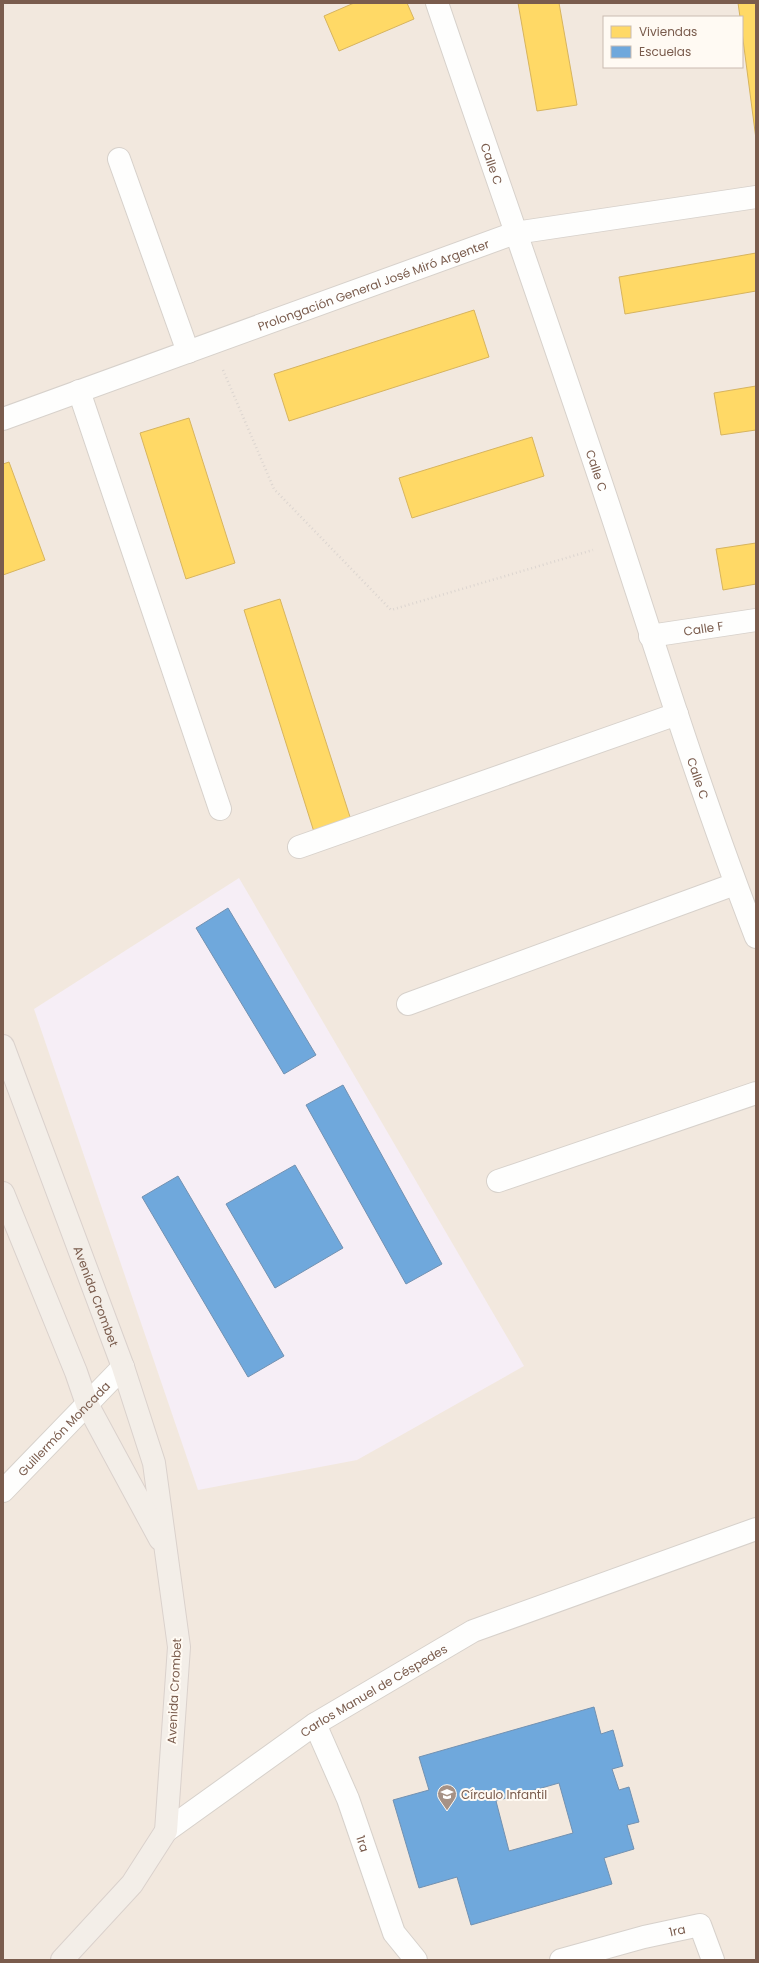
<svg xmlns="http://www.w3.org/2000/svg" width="759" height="1963" font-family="Poppins,sans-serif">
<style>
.residential{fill:#f2e8de;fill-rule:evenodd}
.education{fill:#f6eef6}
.homes{fill:#ffd966;stroke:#d7b45e}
.schools{fill:#6fa8dc;stroke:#7291b1;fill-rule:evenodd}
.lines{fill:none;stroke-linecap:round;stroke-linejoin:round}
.minor-casing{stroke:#d7d1cb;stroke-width:24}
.major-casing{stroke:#dad1cc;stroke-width:24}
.path{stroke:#dcd5d0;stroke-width:2.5;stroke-dasharray:1 3;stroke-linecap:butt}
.minor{stroke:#fefefd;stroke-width:22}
.major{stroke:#f3eee8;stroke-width:22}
.labels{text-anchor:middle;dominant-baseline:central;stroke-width:4;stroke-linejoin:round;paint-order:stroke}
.street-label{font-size:12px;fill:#7a5c4d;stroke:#fffaf3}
.poi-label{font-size:12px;fill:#7a5c4d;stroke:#fffaf3;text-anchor:start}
</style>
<rect width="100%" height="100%" fill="#f9f5f0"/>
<path class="residential" d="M3 3H756V1960H3ZM604 17H742V67H604Z"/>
<path class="education" d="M239 878 524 1366 357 1460 198 1490 34 1009Z"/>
<path class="homes" d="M354 3H407L414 19 339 51 324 16Z
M518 3H559L577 105 537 111Z
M738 3H756V139L742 32V17H740Z
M756 253V291L625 314 619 277Z
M474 310 489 357 289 421 274 374Z
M756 386V430L721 435 714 393Z
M189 418 235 563 186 579 140 433Z
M532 437 544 476 412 518 399 478Z
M9 462 45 560 3 575V464Z
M756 543V584L723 590 716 549Z
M280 599 351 820 314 832 244 610Z"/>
<path class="schools" d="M228 908 316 1055 284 1074 196 928Z
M343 1085 442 1264 406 1284 306 1105Z
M295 1165 343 1248 275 1288 226 1204Z
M178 1176 284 1356 248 1377 142 1197Z
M594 1707 601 1734 613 1730 623 1766 612 1769 619 1790 629 1787 639 1822 627 1825 634 1849 604 1858 612 1884 471 1925 457 1877 419 1888 393 1800 429 1790 419 1757ZM559 1783 573 1833 509 1851 496 1801Z"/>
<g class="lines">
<defs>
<g id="minor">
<path id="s1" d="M437 3C498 183 562 362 621 543 664 675 706 808 756 937"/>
<path d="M119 159 188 352"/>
<path d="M79 391 220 809"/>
<path id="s2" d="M3 419 515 233 756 197"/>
<path id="s3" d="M650 636 756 620"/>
<path d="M299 847 677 714"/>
<path d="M408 1004 735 884"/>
<path d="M498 1181 756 1093"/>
<path id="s4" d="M3 1491 123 1367"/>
<path id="s5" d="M315 1724 348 1799 394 1933 416 1960"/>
<path id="s6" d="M166 1831 315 1724 473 1631 756 1529"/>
<path id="s7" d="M561 1960 644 1937 700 1925 713 1960"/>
</g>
<g id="major">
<path id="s8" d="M3 1046 123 1367 154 1463 179 1647 166 1831 132 1884 62 1960"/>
<path d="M3 1193 76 1372 87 1404 160 1539"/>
</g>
</defs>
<use href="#minor" class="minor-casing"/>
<use href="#major" class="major-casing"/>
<path class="path" d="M223 370 274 489 391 610 593 550"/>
<use href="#minor" class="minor"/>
<use href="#major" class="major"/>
</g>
<defs>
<symbol id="school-pin" viewBox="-11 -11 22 30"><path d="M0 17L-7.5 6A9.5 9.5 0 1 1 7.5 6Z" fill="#a69286" stroke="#fffaf3"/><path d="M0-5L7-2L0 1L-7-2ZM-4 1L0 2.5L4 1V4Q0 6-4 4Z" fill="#fff"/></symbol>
</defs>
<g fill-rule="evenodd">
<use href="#school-pin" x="436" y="1783" width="22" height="30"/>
</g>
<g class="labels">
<g class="street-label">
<text stroke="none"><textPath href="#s1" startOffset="170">Calle C</textPath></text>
<text stroke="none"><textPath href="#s2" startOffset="394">Prolongación General José Miró Argenter</textPath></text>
<text stroke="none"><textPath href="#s1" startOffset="494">Calle C</textPath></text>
<text stroke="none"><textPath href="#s3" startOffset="54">Calle F</textPath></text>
<text stroke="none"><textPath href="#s1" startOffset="818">Calle C</textPath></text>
<text stroke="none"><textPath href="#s8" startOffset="267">Avenida Crombet</textPath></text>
<text stroke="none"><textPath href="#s4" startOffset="87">Guillermón Moncada</textPath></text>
<text transform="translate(174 1691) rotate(-87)">Avenida Crombet</text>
<text stroke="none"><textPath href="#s6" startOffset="251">Carlos Manuel de Céspedes</textPath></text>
<text stroke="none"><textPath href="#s5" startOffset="129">1ra</textPath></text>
<text stroke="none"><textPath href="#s7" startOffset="120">1ra</textPath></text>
</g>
<g class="poi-label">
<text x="461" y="1794">Círculo Infantil</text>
</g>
</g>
<rect width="759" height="1963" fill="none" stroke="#7a5c4d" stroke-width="8"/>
<rect x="603" y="16" width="140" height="52" fill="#fffaf3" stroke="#cabbb1"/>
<rect x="611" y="26" width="20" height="12" fill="#ffd966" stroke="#cabbb1"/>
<text x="639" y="36" font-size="12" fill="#7a5c4d">Viviendas</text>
<rect x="611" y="46" width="20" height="12" fill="#6fa8dc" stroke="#cabbb1"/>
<text x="639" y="56" font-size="12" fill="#7a5c4d">Escuelas</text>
</svg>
